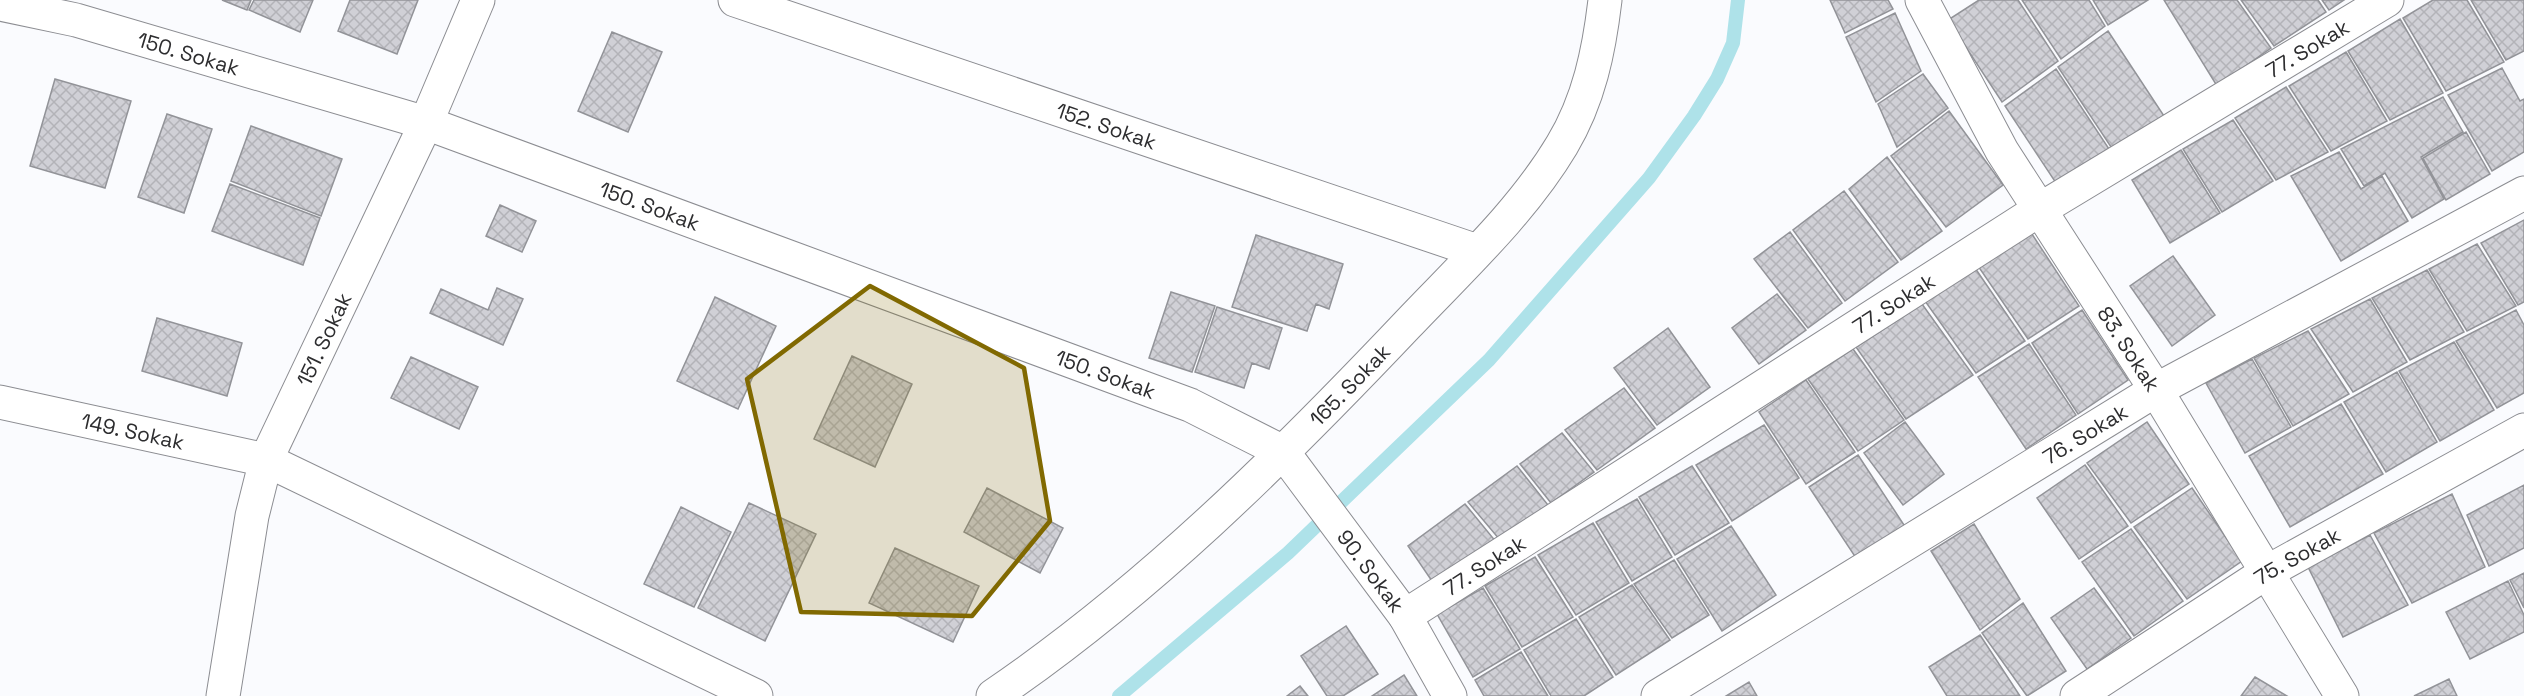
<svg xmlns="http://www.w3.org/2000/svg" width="2524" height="696" font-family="'Space Grotesk',sans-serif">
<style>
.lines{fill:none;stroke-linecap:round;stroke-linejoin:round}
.stream{stroke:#aee2e9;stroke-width:14}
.building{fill:url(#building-cross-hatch);stroke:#929398;stroke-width:1.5}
.minor-casing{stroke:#8c8d92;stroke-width:35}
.secondary-casing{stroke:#8c8d92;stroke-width:35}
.minor{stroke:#fff;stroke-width:33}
.secondary{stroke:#fff;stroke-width:33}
.marked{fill:#816901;fill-opacity:0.2;stroke:#816901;stroke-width:4.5;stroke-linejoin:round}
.labels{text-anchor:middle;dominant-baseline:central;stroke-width:4.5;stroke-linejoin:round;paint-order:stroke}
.street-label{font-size:21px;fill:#2d2d2f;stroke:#fafbfe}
</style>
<defs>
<pattern id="building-cross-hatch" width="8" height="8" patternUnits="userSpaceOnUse" patternTransform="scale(1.5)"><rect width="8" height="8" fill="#d0d0d6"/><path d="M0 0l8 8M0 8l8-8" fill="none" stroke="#b3b3b8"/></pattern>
</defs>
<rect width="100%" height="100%" fill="#fafbfe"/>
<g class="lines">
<path class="stream" d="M1119 696 1288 553 1489 360 1649 178 1694 116 1717 79 1733 43 1738 0"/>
</g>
<path class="building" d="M222 0H251L247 10Z
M254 0H313L300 32 249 10Z
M350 0H418L397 54 338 31Z
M1830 0H1888L1893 9 1845 33Z
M1979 0H2018L2058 61 2002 102 1948 20Z
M2022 0H2089L2105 26 2061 59Z
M2093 0H2148L2108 25Z
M2164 0H2237L2271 48 2217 86Z
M2241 0H2318L2326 12 2274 46Z
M2322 0H2344L2329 10Z
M2433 0H2467L2504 62 2446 91 2403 18Z
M2471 0H2524V51L2506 60Z
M1895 13 1921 71 1876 102 1846 37Z
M2400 19 2443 93 2390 120 2348 51Z
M2108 31 2166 119 2115 153 2058 67Z
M612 32 662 52 628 132 578 111Z
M2346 52 2387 121 2331 151 2289 86Z
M2502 68 2520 101 2524 99V152L2492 171 2448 95Z
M2056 69 2113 155 2060 189 2005 106Z
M1923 74 1948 108 1897 147 1878 104Z
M55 79 131 101 105 188 30 166Z
M2286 87 2328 152 2276 180 2235 118Z
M2443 97 2463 132 2421 157 2444 199 2412 218 2385 173 2364 186 2341 149Z
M1949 111 2003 185 1946 227 1891 156Z
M167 114 212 129 184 213 138 197Z
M2233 120 2273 181 2222 212 2183 149Z
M251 126 342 159 321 216 231 181Z
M2466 132 2490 174 2446 200 2423 158Z
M2181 150 2220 213 2170 243 2132 180Z
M2339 152 2361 189 2382 176 2408 221 2341 261 2291 176Z
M1887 157 1942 231 1901 260 1849 189Z
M230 184 320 218 303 265 212 231Z
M1844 191 1898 262 1845 301 1793 230Z
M500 205 536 221 522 252 486 236Z
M2524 220V302L2518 305 2481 243Z
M2030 231 2079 306 2028 339 1978 266Z
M1790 232 1842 303 1808 328 1754 259Z
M1256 235 1343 264 1329 309 1316 304 1307 331 1232 307Z
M2477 244 2516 306 2467 331 2429 269Z
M2173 256 2215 315 2172 346 2130 286Z
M1975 268 2025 341 1976 373 1925 301Z
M2427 270 2464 332 2410 360 2372 298Z
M497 288 523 299 503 345 430 313 441 289 488 310Z
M1171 292 1215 306 1192 372 1149 358Z
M1777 294 1806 330 1759 364 1732 328Z
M715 297 776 326 738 409 677 381Z
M2370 299 2407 362 2353 392 2311 329Z
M1922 304 1973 375 1906 419 1856 347Z
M1217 307 1282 328 1269 369 1252 363 1244 388 1195 372Z
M2082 310 2128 380 2078 414 2032 343Z
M2516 310 2524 325V393L2497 408 2456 341Z
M157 318 242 343 227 396 142 371Z
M1668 328 1710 387 1657 425 1614 368Z
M2308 331 2349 394 2293 426 2254 358Z
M2454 342 2494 410 2440 441 2399 371Z
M2029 344 2076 415 2026 449 1978 377Z
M1853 349 1904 420 1858 451 1808 379Z
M852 356 912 384 875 467 814 439Z
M411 357 478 387 459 429 391 398Z
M2252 359 2291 427 2245 453 2206 383Z
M2397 372 2437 442 2386 472 2344 402Z
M1806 380 1855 452 1806 484 1759 412Z
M1624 388 1655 428 1597 470 1565 430Z
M2341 404 2383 474 2290 527 2249 456Z
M1905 422 1944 474 1903 505 1864 453Z
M2147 422 2189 484 2131 523 2087 463Z
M1764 425 1799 478 1732 521 1696 465Z
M1562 433 1594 472 1551 503 1520 464Z
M1858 455 1906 528 1858 561 1809 487Z
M2085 465 2128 526 2079 559 2037 498Z
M1517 466 1548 505 1500 540 1468 502Z
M1692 466 1729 523 1675 555 1639 497Z
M2524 485V548L2489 566 2467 515Z
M987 488 1063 528 1040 573 964 532Z
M2192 488 2242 561 2187 599 2134 527Z
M2452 494 2485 567 2412 603 2374 533Z
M1637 499 1672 557 1632 581 1596 522Z
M749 503 816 534 765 641 698 608Z
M1465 504 1497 543 1436 587 1408 546Z
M681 507 731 532 694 607 644 584Z
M1593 523 1629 583 1576 615 1538 555Z
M1974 524 2020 599 1980 630 1931 551Z
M1731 526 1776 595 1722 631 1677 559Z
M2131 529 2183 601 2134 636 2082 562Z
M2370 535 2408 605 2343 637 2308 567Z
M895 548 979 586 953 642 869 603Z
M1535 557 1573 617 1522 647 1485 586Z
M1674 560 1709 615 1672 638 1634 584Z
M2524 573V608L2510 580Z
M2508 581 2524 615V632L2470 659 2446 612Z
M1632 585 1670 640 1616 675 1579 617Z
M1483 588 1520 649 1473 677 1437 614Z
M2094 588 2131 638 2087 669 2051 618Z
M2023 603 2066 671 2027 696 1982 633Z
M1576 619 1613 677 1584 696H1551L1524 650Z
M1346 626 1378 674 1343 696H1327L1301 656Z
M1980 635 2020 696H1947L1929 667Z
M1521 652 1548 696H1484L1475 680Z
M1404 675 1417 696H1372Z
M2255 677 2287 696H2241Z
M2449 679 2457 696H2414Z
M1749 682 1757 696H1726Z
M1300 686 1308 696H1287Z"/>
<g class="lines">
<defs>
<g id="minor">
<path id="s1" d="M735 0 1477 251"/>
<path id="s2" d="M1922 0 2002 151 2156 390 2342 696"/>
<path id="s3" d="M0 4 76 20 426 123 1190 405 1283 452 1405 616 1450 696"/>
<path id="s4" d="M0 402 266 460 756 696"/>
<path id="s5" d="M1405 616 2039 210 2387 0"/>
<path id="s6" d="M223 696 252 516 266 460 426 123 478 0"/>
<path id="s7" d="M1658 696 2156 390 2524 193"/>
<path id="s8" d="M2077 696 2267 572 2524 430"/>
</g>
<g id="secondary">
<path id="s9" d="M993 696C1147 591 1279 460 1407 325 1461 268 1522 212 1562 145 1589 100 1599 51 1605 0"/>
</g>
</defs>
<use href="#minor" class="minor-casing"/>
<use href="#secondary" class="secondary-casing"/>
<use href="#minor" class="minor"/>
<use href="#secondary" class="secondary"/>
</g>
<path class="marked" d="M870 286 1024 368 1050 521 972 616 801 612 747 379Z"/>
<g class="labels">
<g class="street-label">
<text stroke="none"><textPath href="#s5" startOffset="1066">77. Sokak</textPath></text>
<text stroke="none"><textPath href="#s3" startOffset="195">150. Sokak</textPath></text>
<text stroke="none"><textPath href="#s1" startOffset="392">152. Sokak</textPath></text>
<text stroke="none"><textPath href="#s3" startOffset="681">150. Sokak</textPath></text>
<text stroke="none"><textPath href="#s5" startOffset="580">77. Sokak</textPath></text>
<text stroke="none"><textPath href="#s6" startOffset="374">151. Sokak</textPath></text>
<text stroke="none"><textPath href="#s2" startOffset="406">83. Sokak</textPath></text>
<text stroke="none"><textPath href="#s3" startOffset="1167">150. Sokak</textPath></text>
<text stroke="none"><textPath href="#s9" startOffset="474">165. Sokak</textPath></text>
<text stroke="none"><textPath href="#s4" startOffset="136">149. Sokak</textPath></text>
<text stroke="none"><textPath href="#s7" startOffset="501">76. Sokak</textPath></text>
<text stroke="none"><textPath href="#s8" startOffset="261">75. Sokak</textPath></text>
<text stroke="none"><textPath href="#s5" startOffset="94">77. Sokak</textPath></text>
<text stroke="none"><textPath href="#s3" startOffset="1509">90. Sokak</textPath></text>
</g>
</g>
</svg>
